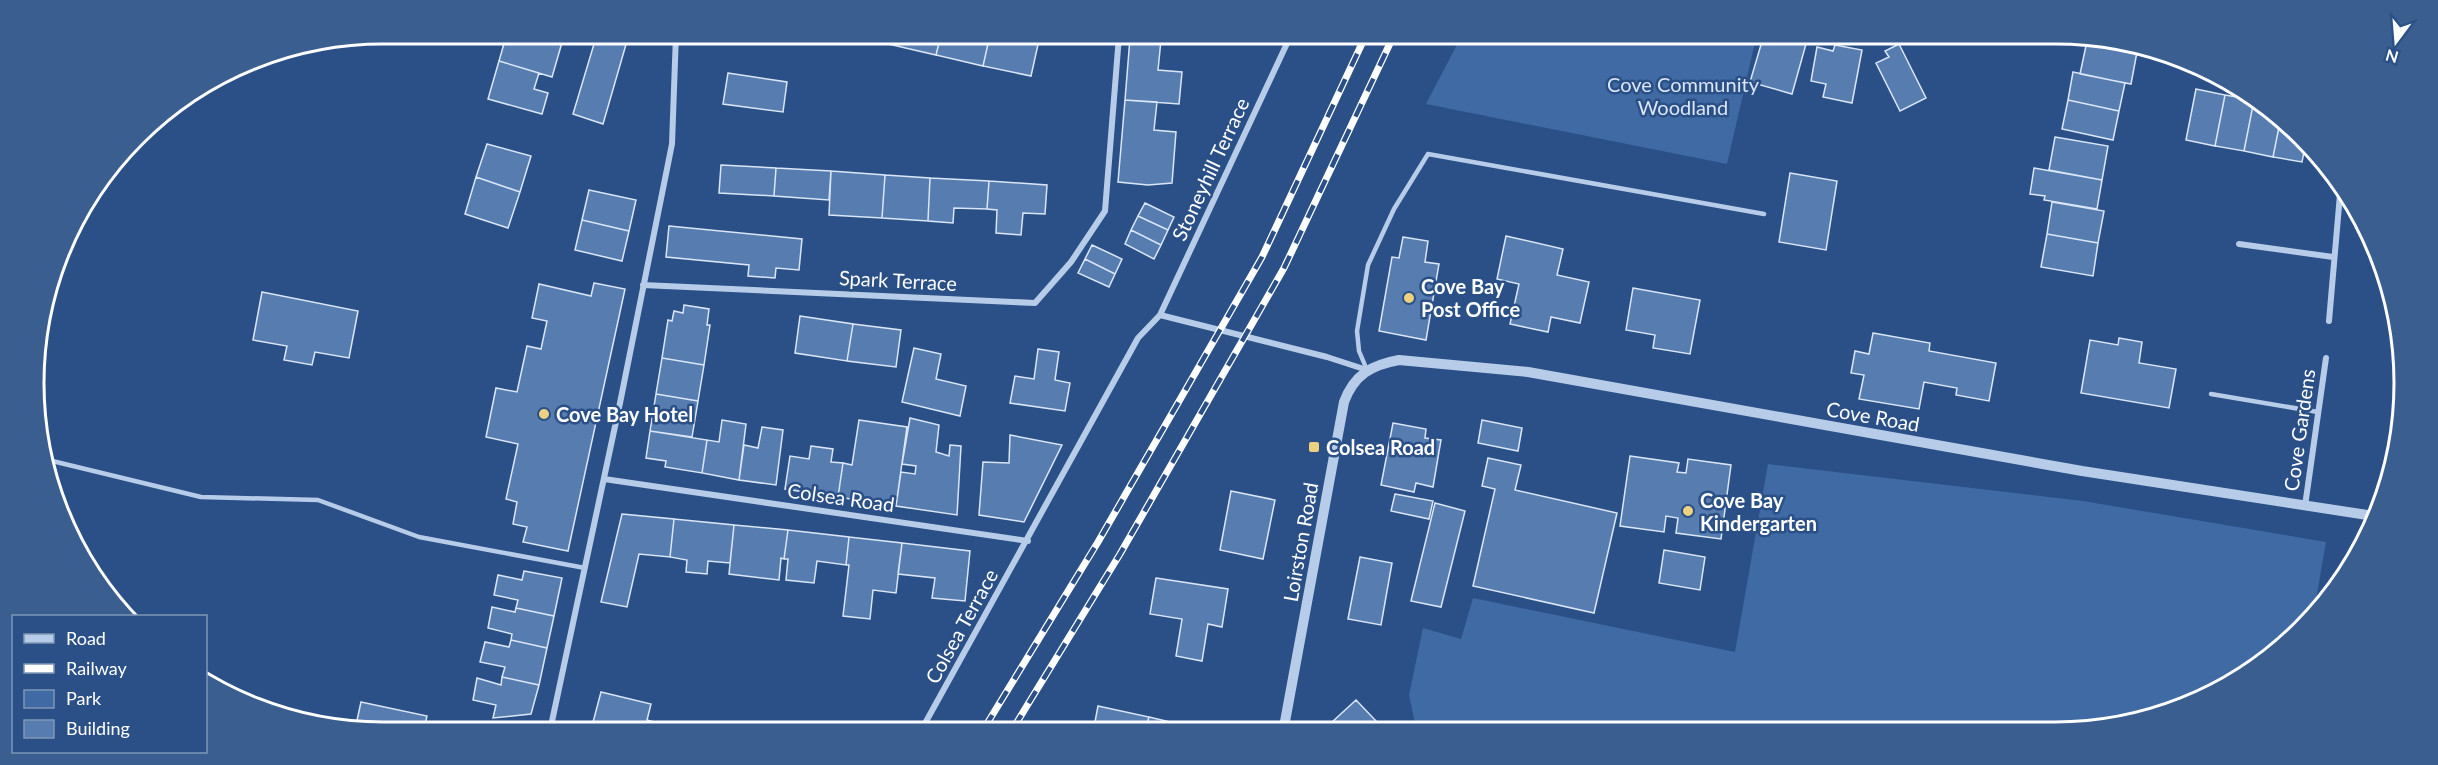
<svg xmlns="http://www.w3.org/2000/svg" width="2438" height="765" font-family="Lato,sans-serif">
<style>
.green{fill:#3f6aa3}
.building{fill:#567cb0;stroke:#dae6f6;stroke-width:1.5}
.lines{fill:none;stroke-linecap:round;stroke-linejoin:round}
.service{stroke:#b7cce8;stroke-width:4.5}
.minor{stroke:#b7cce8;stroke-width:6}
.tertiary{stroke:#b7cce8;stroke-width:10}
.rail-casing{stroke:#fff;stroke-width:7}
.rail{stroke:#2a5087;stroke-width:4.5;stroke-dasharray:14;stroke-linecap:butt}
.poi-dot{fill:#eed17f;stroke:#2a5087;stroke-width:2}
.labels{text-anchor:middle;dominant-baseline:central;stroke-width:5;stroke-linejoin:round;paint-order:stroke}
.park-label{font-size:20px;fill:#dae6f6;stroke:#2a5087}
.street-label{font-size:20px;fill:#fff;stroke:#2a5087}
.poi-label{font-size:20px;font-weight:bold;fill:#fff;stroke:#2a5087;text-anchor:start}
.rim{fill:none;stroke:#fff;stroke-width:3}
</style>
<rect width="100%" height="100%" fill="#2a5087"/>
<path class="green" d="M1461 37 1756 38 1727 164 1426 104Z
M1768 464 2083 501 2326 542 2314 611 2286 645 2190 705 2101 729 1416 728 1409 695 1423 628 1461 639 1473 598 1735 652Z"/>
<path class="building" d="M507 33 545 34 563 39 552 77 499 61Z
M545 34H565L563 39Z
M597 34H629L603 124 573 114Z
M837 35H867L866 42Z
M890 35H941L936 55 888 44Z
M941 35H990L983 66 936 55Z
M990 35H1020L1039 40 1031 76 983 66Z
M1130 36H1195V40L1161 37V40L1130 38Z
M1130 38 1161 40 1158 70 1182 72 1179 104 1125 100Z
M1763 38H1788L1806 44 1792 94 1750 82Z
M2087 40H2124L2139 46 2137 52Z
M2087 41 2137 52 2131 84 2080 74Z
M1899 44 1926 98 1900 111 1876 63 1889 57 1885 51Z
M1835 45 1862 50 1852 103 1823 97 1826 84 1811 81 1817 47 1833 51Z
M499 61 539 73 534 89 548 93 542 114 488 99Z
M2073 72 2125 83 2119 111 2068 100Z
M728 73 787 82 783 112 723 104Z
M2196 89 2225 95 2215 146 2186 140Z
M2225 95 2254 100 2244 151 2215 146Z
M1125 100 1157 102 1154 130 1176 132 1172 183 1148 185 1118 182Z
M2068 100 2119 111 2113 140 2062 129Z
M2254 100 2259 101 2280 122 2273 157 2244 151Z
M2280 122 2305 147 2302 162 2273 157Z
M2055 137 2108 146 2102 180 2049 170Z
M487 144 531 156 520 192 476 177Z
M721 165 776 168 774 196 719 193Z
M776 168 831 171 829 200 774 196Z
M2034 168 2102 180 2097 209 2044 200 2045 196 2030 194Z
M831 171 885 175 882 218 829 215Z
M1790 173 1837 181 1826 250 1779 242Z
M885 175 930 178 928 221 882 218Z
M476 177 520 192 508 228 465 214Z
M930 178 989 181 987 209 954 208 953 223 928 221Z
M989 181 1047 185 1045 214 1023 213 1021 235 996 233 997 210 987 209Z
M589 190 636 200 629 231 582 220Z
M2052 202 2104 211 2098 243 2047 234Z
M1145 203 1174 217 1168 230 1138 216Z
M1138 216 1168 230 1161 245 1131 230Z
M582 220 629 231 622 261 575 250Z
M669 226 802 239 799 270 776 268 775 278 748 276 749 265 666 257Z
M1131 230 1161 245 1154 259 1125 244Z
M2047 234 2098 243 2093 276 2041 267Z
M1506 236 1563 249 1557 275 1589 282 1580 323 1551 317 1548 332 1510 324 1519 284 1497 279Z
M1403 237 1428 241 1425 262 1439 264 1426 340 1379 331 1392 257 1399 258Z
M1092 245 1122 259 1115 274 1085 259Z
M1085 259 1115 274 1109 287 1078 273Z
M594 283 625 289 568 551 523 542 527 527 513 524 517 502 506 499 518 444 486 437 496 388 517 392 527 346 541 349 547 321 532 318 539 284 591 296Z
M1633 288 1700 300 1690 354 1653 348 1655 335 1626 330Z
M262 292 358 311 349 358 315 352 312 365 284 360 287 346 253 340Z
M684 305 709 309 707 325H710L704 365 662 358 668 320 672 321 674 311 683 313Z
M800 316 853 324 847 361 795 353Z
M853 324 901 330 896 367 847 361Z
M1873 333 1930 343 1929 351 1996 363 1989 401 1956 395 1957 388 1924 382 1919 409 1859 399 1864 375 1851 373 1855 351 1869 354Z
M2119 338 2142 342 2139 363 2176 369 2169 408 2081 393 2090 340 2118 345Z
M914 348 941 354 936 379 966 386 960 416 902 402Z
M1038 349 1059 352 1055 380 1070 383 1065 411 1010 403 1015 376 1034 379Z
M662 358 704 365 698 401 656 394Z
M656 394 698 401 692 437 650 431Z
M910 418 939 425 936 452 949 456 950 445 961 446 957 515 896 506 901 472 915 474 916 466 902 464Z
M722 420 746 424 739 480 702 473 707 440 719 442Z
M859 420 907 427 896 506 838 497 843 463 852 465Z
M1482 420 1522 428 1518 451 1478 443Z
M1393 423 1426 429 1425 438 1441 440 1433 487 1416 483 1414 492 1381 485Z
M762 427 783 430 776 485 739 480 744 445 758 448Z
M650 431 707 440 702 473 665 467 666 461 646 458Z
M1010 435 1062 445 1024 522 979 515 983 462 1009 463Z
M811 446 833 449 831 462 843 463 838 497 785 489 790 456 809 459Z
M1630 456 1679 463 1677 472 1686 473 1688 459 1731 465 1721 539 1676 533 1678 518 1666 516 1664 532 1620 526Z
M1488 458 1521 465 1515 490 1617 513 1594 613 1473 586 1495 489 1482 486Z
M1231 491 1275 500 1263 559 1220 550Z
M1395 494 1433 501 1429 519 1391 511Z
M1435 503 1465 511 1441 607 1411 601Z
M622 514 674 519 670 557 639 554 627 607 601 602Z
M674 519 734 525 730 563 708 561 707 574 686 572 687 560 670 557Z
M734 525 788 530 784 559 781 558 779 580 729 574Z
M788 530 849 537 846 565 817 561 814 583 786 580 788 559H784Z
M849 537 902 543 896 593 873 590 870 619 843 616 849 565H846Z
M902 543 970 551 965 601 932 598 935 578 898 574Z
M1664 550 1705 557 1700 590 1659 583Z
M1360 557 1392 563 1381 625 1348 619Z
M524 571 562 578 554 616 516 608 518 600 494 595 498 575 522 580Z
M1156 578 1228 589 1222 627 1208 624 1202 661 1176 656 1182 619 1150 614Z
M492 607 515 612 516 608 554 616 547 648 511 640 512 634 488 628Z
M511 640 547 648 539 685 502 677 505 667 480 662 485 642 509 647Z
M502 677 539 685 531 714 493 718 496 705 473 700 477 678 501 685Z
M601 692 651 704 647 720 668 726H592Z
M1356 700 1378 723 1372 727H1336L1331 723Z
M361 702 427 716 425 725H356Z
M1098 706 1149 717 1146 727H1094Z
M1149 717 1191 727H1146Z"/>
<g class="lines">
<path class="service" d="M1367 370 1359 351 1357 331 1368 265 1394 209 1428 154 1764 214
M2211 394 2318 412
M44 459 201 497 318 500 419 537 585 568"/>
<path class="minor" d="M2239 244 2333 257
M643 285 1035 303 1071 262 1105 211 1119 36
M1160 315 1327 357 1367 370
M2329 321 2341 183
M604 479 1028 541
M2305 506 2326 358
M551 726 620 403 672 144 676 34
M923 727 1138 338 1160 315 1290 37"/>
<path class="tertiary" d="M1284 727 1344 402C1354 375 1371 365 1399 360L1528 372 2082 471 2374 516"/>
<defs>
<path id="rail" d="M985 727 1098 542 1262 257 1365 37
M1014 727 1120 554 1284 268 1393 37"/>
</defs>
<use href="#rail" class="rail-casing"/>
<use href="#rail" class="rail"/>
</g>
<g class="poi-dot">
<circle cx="1409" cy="298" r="6"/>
<circle cx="544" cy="414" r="6"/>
<rect x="1308" y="441" width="12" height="12" rx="3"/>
<circle cx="1688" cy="511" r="6"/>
</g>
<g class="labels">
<g class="park-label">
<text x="1683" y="84">Cove Community<tspan x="1683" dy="23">Woodland</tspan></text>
</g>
<g class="street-label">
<text transform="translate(1210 169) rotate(-65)">Stoneyhill Terrace</text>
<text transform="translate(898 280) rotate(3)">Spark Terrace</text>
<text transform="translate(1873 416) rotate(10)">Cove Road</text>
<text transform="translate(2299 430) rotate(-82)">Cove Gardens</text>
<text transform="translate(841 497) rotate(8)">Colsea Road</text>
<text transform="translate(1300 542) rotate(-80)">Loirston Road</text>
<text transform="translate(961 626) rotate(-61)">Colsea Terrace</text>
</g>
<g class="poi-label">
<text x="1421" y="286">Cove Bay<tspan x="1421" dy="23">Post Office</tspan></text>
<text x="556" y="414">Cove Bay Hotel</text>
<text x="1326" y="447">Colsea Road</text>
<text x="1700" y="500">Cove Bay<tspan x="1700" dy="23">Kindergarten</tspan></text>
</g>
</g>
<path d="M0 0H2438V765H0ZM383 44H2055A339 339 0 0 1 2394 383V383A339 339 0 0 1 2055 722H383A339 339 0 0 1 44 383V383A339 339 0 0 1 383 44Z" fill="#3b5e91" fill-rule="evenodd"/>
<path class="rim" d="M383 44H2055A339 339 0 0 1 2394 383V383A339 339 0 0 1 2055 722H383A339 339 0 0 1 44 383V383A339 339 0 0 1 383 44Z"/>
<rect x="12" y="615" width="195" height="138" fill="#2a5087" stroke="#7f96b7" stroke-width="1.5"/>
<rect x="24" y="634" width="30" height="9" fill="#b7cce8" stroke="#7f96b7" stroke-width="1.5"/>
<text x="66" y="645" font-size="18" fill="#ffffff">Road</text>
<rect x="24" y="664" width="30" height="9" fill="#ffffff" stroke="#7f96b7" stroke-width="1.5"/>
<text x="66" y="675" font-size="18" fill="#ffffff">Railway</text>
<rect x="24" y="690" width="30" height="18" fill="#3f6aa3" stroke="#7f96b7" stroke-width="1.5"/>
<text x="66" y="705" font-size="18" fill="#ffffff">Park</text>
<rect x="24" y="720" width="30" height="18" fill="#567cb0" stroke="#7f96b7" stroke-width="1.5"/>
<text x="66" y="735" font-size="18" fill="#ffffff">Building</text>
<g transform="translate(2396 42) rotate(196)" stroke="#2a5087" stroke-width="4.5" paint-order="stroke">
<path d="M0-4.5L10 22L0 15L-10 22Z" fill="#ffffff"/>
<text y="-9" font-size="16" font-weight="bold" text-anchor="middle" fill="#ffffff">N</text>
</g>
</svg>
